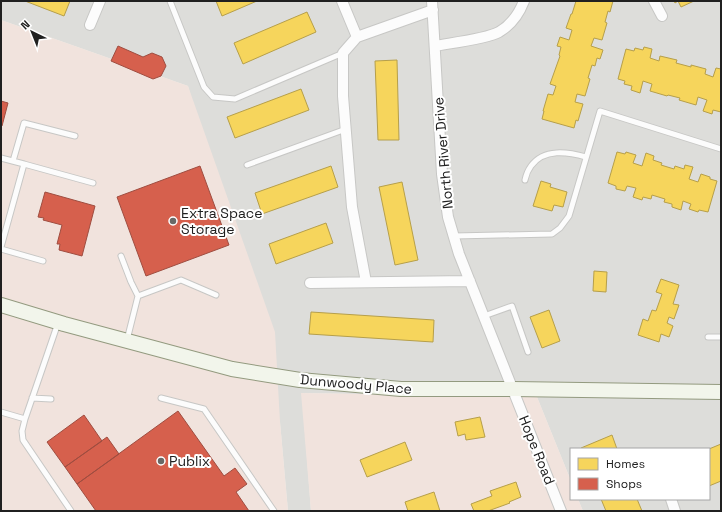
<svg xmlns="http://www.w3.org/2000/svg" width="722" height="512" font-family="'Space Grotesk',sans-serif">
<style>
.residential{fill:#ddddda}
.commercial{fill:#f1e3dd}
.homes{fill:#f6d55c;stroke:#b69f4a}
.shops{fill:#d6604d;stroke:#9f4d40}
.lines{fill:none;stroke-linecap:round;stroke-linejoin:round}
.lane-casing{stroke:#c7c7c5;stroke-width:7}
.street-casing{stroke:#c7c7c5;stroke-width:12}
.secondary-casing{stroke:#939a7f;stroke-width:16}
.lane{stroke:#fcfcfc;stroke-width:5}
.street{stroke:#fcfcfc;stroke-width:10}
.secondary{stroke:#f2f5eb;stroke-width:14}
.poi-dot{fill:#686866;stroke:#fff;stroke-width:1.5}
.labels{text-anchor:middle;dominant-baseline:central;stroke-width:4;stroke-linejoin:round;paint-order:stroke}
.street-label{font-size:14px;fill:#202020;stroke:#fff}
.poi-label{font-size:14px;fill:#202020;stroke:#fff;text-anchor:start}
</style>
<rect width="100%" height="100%" fill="#eeeee9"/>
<path class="residential" d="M1 1H721V511H583L578 499H709V449H571V481L537 397 302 393 311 511H288L280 422 188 86 1 20Z"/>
<path class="commercial" d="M1 20 188 86 275 332 280 422 288 511H1Z
M301 393 537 397 571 481V499H578L583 511H311Z"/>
<path class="homes" d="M25 1H70L64 16Z
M216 1H257L222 16Z
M576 1H613L610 12 608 11 605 22 607 23 602 40 594 38 591 46 603 50 600 59 597 58 595 66 592 65 588 78 590 79 585 96 577 94 575 102 583 104 578 121 576 120 574 128 542 119 544 111H543L548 94 553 95 556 86 550 84 560 56 559 55 561 47 557 46 560 37 569 40 572 30 566 28 571 14H572Z
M674 1H694L681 7 678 1 675 3Z
M307 12 316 32 243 64 234 43Z
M644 47 652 49 650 58 659 61 660 56 677 60 676 63 691 67V65L706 69 705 74 713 77 716 68 721 69V112L713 110 712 114 703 111 707 100 698 97 696 105 679 100 680 98 668 95 667 96 650 91 652 84 643 81 640 93 631 90 632 86 624 84 625 81 618 79 626 49 634 51 635 48 643 50Z
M397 60 399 140H378L375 61Z
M301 89 309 110 235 138 227 117Z
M617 152 625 154 626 152 636 155 633 163 642 166 646 153 654 156 653 160 662 163 661 165 674 169 675 166 684 169 685 165 693 167 689 179 698 182 701 174 710 177V179L717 181 708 212 699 210 698 212 689 209 691 204 683 201 681 210 672 207V204L664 202 665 199 652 195 651 199 643 197 642 200 633 197 636 188 627 186 625 191 616 189V186L608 183Z
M331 166 338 187 262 214 255 193Z
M541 181 551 184 550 187 567 192 563 207 554 205 552 211 533 206Z
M402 182 418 260 395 265 379 187Z
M326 223 333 243 276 264 269 244Z
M594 271 607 272 606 292 593 291Z
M661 279 679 285 673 304 679 305 674 319 669 317 667 323 673 326 669 337 661 334 659 342 638 335 643 319 648 321 652 310 656 311 662 294 656 292Z
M549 310 560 341 542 348 530 317Z
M311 312 434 320 433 342 309 334Z
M480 417 485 437 466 440 465 434 458 436 455 422Z
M612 435 617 449H581V448Z
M405 442 412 460 367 477 360 460Z
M721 444V481L709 486V449Z
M516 482 521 497 509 502 510 503 488 511H474L471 504 492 496 490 491Z
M434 492 440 511H408L405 502Z
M601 499H637L642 511H606Z"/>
<path class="shops" d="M118 46 143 57 152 53 162 57 166 66 161 76 153 79 111 61Z
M1 101 8 103 2 126H1Z
M200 166 229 245 146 276 117 197Z
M45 192 95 206 82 256 59 250 60 244H57L62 225 43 220 44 218 38 217Z
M178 411 224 476 235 468 247 484 236 492 249 511H96L77 484Z
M84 415 102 441 65 467 47 442Z
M107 437 119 454 77 484 65 467Z"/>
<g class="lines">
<defs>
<path id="lane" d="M170 1 204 87 213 97 235 99 343 53
M1 158 24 164 1 247
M13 161 24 123 75 136
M24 164 93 183
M247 165 346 129
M525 180C526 175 528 170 531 166 544 148 568 152 586 157
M454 236 552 234 560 228 569 216 600 111 721 149
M1 249 43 261
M121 256 131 282 138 296
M484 316 512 306 528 352
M708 337H721
M127 340 138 296 181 280 216 295
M32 398 51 399
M161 398 204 409 274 511
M1 412 25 419 58 323
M25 419 22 431 23 440 71 511"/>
<path id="street" d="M342 1 357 37
M432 1 442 174 448 217 459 254 561 511
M654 1 662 16
M90 25 100 1
M435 46C451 43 486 39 499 32 511 25 519 14 524 1
M366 282 352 207 343 96V53L357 37 433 10
M310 283 470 281
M671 499 675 511"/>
<path id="secondary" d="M1 305 64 324 232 369 300 380 401 389H513L721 392"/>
</defs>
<use href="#lane" class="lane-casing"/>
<use href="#street" class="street-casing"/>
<use href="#secondary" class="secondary-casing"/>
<use href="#lane" class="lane"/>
<use href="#street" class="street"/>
<use href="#secondary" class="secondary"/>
</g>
<g class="poi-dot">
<circle cx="173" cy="221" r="4"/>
<circle cx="161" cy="461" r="4"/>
</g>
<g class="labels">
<g class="street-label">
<text transform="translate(443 153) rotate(-95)">North River Drive</text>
<text transform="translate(356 384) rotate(5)">Dunwoody Place</text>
<text transform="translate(537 450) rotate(68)">Hope Road</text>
</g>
<g class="poi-label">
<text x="181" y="213">Extra Space<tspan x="181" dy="16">Storage</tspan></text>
<text x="169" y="461">Publix</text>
</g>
</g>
<rect width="722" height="512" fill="none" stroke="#202020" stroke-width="4"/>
<rect x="570" y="448" width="140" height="52" fill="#ffffff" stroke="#a6a6a6"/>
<rect x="578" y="458" width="20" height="12" fill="#f6d55c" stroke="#a6a6a6"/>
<text x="606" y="468" font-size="12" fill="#202020">Homes</text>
<rect x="578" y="478" width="20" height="12" fill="#d6604d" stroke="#a6a6a6"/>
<text x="606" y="488" font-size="12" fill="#202020">Shops</text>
<g transform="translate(32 32) rotate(317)" stroke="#ffffff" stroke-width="3" paint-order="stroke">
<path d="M0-3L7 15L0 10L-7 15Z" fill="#202020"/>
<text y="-6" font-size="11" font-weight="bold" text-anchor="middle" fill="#202020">N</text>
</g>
</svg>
